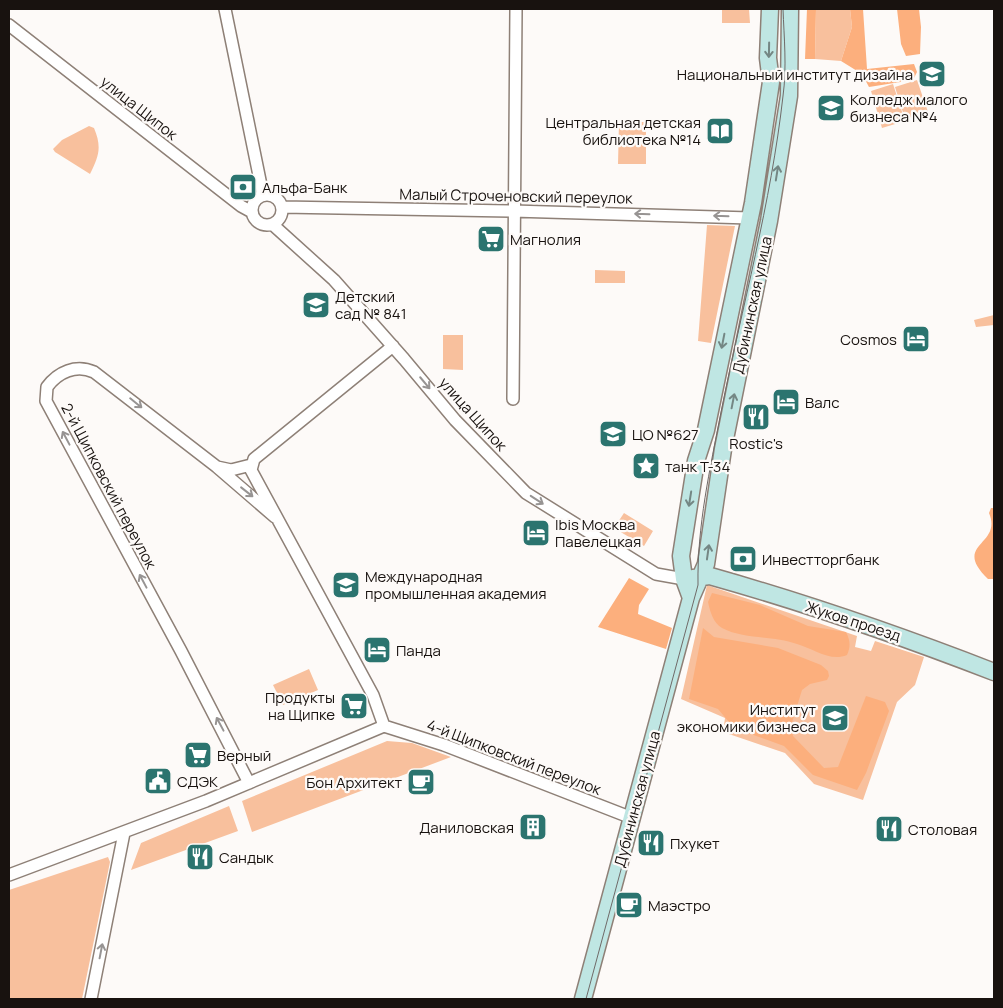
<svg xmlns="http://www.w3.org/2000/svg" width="1003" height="1008" font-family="Manrope,sans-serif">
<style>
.green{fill:#f8c09d}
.forest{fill:#fcaf7d}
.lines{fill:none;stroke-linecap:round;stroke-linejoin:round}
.street-casing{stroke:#8e8077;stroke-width:14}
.secondary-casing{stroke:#8e8077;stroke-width:19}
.street{stroke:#fff;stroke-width:11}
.secondary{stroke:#bfe6e3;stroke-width:16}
.tram{stroke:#6f6a68;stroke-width:1}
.oneway{stroke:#748784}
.oneway2{stroke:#979493}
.labels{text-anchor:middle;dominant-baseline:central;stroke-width:4.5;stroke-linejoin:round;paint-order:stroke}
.poi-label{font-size:15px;fill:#18120f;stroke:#fdfaf8;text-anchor:start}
.street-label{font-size:15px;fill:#18120f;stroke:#fdfaf8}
</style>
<rect width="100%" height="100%" fill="#fdfaf8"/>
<path class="green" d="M722 9H749L750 23H722Z
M816 9H850L852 27 841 61 815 59Z
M917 80 928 112 905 119 895 87Z
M893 84 905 121 882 128 871 91Z
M619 122H646V164H618Z
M89 126 94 128C102 147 99 156 90 174L55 152 53 149 62 140Z
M707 225 735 226 711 343 698 341Z
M595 270 625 271V283H595Z
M994 315V325L976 327 974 320Z
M443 335H463V370L443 369Z
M624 513 653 531 644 546 614 528Z
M707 585 857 636 855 647 871 651 875 641 924 657 915 685 897 702 863 800 814 784 785 753 723 732 725 718 681 699Z
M309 669 318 690 283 705 273 685Z
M387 741 412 743 451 757 252 832 242 801Z
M229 806 238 831 131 870 141 843Z
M108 857 110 862 82 999H9V890Z"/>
<path class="forest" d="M807 9H816L815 59H805Z
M850 9H863L867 69 914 64 917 72 913 80 869 87 862 74 841 61 852 27Z
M897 9H919L921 27 920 54 906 56 901 44Z
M991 508H994V579H988C951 543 1003 546 989 513Z
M629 578 649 589 639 605 638 614 672 628 666 649 598 627Z
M712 593 760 605 808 626 846 632C850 640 851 646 847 655 830 662 814 649 797 644 773 635 745 640 722 628 713 623 710 611 708 602Z
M703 628 714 637 778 648 821 665 828 671 829 676 827 680 810 684 802 690 791 726 793 736 824 768 838 767 866 696 885 702 889 711 866 773 857 790 813 775 784 746 734 728 718 709 689 699Z"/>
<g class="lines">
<defs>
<path id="street" d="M225 9 263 195
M9 25 241 206 252 212
M252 210a15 15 0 1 1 30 0a15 15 0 1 1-30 0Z
M282 207 513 211 750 218
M272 224 334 280 404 359 455 420 526 493 656 574 684 579
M513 399 516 9
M217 467 231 470 251 465
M384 726 373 695 251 470 254 459 393 346
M384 726 444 745 632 818
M249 783 181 651 46 401 47 387C58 372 76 364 94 372L217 467 275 517
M9 875 206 801 384 726
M91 999 124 833"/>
<path id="secondary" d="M693 578 710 576C806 603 901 636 994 672
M691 598 684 579 681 556 696 461 706 430 753 203 771 82 768 58 770 9
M583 999 691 598 706 564 723 449 769 221 789 96 790 9"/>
</defs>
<use href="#street" class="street-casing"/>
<use href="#secondary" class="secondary-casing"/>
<use href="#street" class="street"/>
<use href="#secondary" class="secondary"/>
<path class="tram" d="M586 999 698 585C697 526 710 469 721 412 742 307 771 203 783 96 787 67 784 37 783 9"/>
</g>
<defs><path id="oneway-shaft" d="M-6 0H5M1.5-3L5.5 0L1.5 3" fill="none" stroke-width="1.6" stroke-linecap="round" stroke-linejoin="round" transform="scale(1.25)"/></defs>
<g class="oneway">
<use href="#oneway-shaft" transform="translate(769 50) rotate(91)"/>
<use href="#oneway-shaft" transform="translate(777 173) rotate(-81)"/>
<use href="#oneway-shaft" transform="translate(723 341) rotate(101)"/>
<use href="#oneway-shaft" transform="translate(733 401) rotate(-79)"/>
<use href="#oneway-shaft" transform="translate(690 499) rotate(99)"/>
<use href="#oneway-shaft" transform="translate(708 552) rotate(-82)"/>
</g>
<g class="oneway2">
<use href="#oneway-shaft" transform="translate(642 214) rotate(-178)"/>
<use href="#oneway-shaft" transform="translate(721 216) rotate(-178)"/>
<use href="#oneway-shaft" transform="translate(425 383) rotate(50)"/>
<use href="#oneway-shaft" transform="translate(136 403) rotate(39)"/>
<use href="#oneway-shaft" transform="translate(66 438) rotate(-118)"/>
<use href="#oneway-shaft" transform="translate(247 492) rotate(38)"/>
<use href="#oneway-shaft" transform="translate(537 500) rotate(33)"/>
<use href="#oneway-shaft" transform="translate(143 581) rotate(-118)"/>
<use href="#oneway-shaft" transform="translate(220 724) rotate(-118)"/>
<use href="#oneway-shaft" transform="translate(101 951) rotate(-79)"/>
</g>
<defs>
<symbol id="university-square" viewBox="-11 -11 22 22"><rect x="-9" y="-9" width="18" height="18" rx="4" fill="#2b746f" stroke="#fdfaf8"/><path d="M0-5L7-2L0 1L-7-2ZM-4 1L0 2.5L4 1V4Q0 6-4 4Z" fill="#fff"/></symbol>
<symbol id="library-square" viewBox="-11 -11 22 22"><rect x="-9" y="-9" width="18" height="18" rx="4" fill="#2b746f" stroke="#fdfaf8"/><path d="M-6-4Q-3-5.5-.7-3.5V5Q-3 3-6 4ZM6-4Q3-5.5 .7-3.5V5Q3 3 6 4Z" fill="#fff"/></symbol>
<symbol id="bank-square" viewBox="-11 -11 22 22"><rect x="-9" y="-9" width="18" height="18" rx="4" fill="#2b746f" stroke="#fdfaf8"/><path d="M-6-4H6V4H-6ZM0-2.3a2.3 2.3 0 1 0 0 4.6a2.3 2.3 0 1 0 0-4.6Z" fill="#fff"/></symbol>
<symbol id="supermarket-square" viewBox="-11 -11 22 22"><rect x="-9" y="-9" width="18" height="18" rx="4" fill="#2b746f" stroke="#fdfaf8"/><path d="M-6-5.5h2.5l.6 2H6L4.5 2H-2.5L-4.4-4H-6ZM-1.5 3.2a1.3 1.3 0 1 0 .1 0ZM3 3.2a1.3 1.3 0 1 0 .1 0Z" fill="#fff"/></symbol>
<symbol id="school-square" viewBox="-11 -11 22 22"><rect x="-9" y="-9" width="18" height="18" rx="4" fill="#2b746f" stroke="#fdfaf8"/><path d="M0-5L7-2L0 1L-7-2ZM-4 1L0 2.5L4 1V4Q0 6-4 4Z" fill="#fff"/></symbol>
<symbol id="hotel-square" viewBox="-11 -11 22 22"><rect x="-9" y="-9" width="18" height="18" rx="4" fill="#2b746f" stroke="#fdfaf8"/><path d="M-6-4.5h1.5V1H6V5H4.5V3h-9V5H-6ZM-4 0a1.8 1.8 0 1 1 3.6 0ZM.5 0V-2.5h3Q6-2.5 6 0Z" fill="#fff"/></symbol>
<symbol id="restaurant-square" viewBox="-11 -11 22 22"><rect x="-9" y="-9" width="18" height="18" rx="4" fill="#2b746f" stroke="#fdfaf8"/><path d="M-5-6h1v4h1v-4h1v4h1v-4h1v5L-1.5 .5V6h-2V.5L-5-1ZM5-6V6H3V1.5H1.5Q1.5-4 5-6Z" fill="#fff"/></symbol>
<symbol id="sight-square" viewBox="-11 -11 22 22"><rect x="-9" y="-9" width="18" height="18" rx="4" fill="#2b746f" stroke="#fdfaf8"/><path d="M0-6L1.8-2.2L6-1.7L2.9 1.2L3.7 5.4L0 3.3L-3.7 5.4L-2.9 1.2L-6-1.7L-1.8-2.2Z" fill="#fff"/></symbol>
<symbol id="civic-square" viewBox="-11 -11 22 22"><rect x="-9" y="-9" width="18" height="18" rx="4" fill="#2b746f" stroke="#fdfaf8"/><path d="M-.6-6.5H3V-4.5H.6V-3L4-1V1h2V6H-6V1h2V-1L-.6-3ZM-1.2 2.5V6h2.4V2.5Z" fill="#fff"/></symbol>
<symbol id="cafe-square" viewBox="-11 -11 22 22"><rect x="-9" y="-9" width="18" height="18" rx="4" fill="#2b746f" stroke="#fdfaf8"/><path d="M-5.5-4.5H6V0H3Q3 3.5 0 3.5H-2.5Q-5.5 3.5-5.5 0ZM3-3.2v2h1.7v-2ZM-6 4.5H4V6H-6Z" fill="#fff"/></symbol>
<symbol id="building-square" viewBox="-11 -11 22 22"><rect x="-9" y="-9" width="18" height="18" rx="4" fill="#2b746f" stroke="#fdfaf8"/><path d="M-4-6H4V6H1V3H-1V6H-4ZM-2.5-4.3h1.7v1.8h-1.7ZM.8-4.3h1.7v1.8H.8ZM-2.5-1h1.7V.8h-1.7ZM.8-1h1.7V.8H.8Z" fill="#fff"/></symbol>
</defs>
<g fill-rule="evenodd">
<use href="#university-square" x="916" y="58" width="32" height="32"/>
<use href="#university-square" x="815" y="92" width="32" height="32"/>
<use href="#library-square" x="704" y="115" width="32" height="32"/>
<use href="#bank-square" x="227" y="171" width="32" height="32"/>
<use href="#supermarket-square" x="475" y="223" width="32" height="32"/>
<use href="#school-square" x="300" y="289" width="32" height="32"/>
<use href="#hotel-square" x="900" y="323" width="32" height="32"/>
<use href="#hotel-square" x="770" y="386" width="32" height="32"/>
<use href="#restaurant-square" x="740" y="401" width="32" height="32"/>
<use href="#school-square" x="597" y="418" width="32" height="32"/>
<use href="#sight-square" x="630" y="450" width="32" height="32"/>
<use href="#hotel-square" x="520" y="517" width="32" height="32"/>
<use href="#bank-square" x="727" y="543" width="32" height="32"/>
<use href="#university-square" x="330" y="569" width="32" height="32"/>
<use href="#hotel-square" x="361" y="634" width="32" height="32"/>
<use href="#supermarket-square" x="338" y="690" width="32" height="32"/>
<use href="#university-square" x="819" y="702" width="32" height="32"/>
<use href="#supermarket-square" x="182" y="739" width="32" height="32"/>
<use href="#civic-square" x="142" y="765" width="32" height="32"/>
<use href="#cafe-square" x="405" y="766" width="32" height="32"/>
<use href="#building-square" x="517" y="811" width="32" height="32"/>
<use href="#restaurant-square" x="873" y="813" width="32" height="32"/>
<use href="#restaurant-square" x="635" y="827" width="32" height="32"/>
<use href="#restaurant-square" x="184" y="841" width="32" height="32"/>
<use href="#cafe-square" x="613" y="889" width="32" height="32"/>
</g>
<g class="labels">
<g class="poi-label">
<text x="913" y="74" text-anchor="end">Национальный институт дизайна</text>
<text x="850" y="99">Колледж малого<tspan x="850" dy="17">бизнеса №4</tspan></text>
<text x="701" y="122" text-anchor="end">Центральная детская<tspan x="701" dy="17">библиотека №14</tspan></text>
<text x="262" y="187">Альфа-Банк</text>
<text x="510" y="239">Магнолия</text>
<text x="335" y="296">Детский<tspan x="335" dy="17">сад № 841</tspan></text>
<text x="897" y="339" text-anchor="end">Cosmos</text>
<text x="805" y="402">Валс</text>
<text x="632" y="434">ЦО №627</text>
<text x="756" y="443" text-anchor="middle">Rostic's</text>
<text x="665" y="466">танк Т-34</text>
<text x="555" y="524">Ibis Москва<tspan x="555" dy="17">Павелецкая</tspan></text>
<text x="762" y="559">Инвестторгбанк</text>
<text x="365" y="576">Международная<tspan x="365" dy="17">промышленная академия</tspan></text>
<text x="396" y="650">Панда</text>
<text x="335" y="697" text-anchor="end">Продукты<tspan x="335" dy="17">на Щипке</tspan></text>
<text x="816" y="709" text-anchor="end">Институт<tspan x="816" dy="17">экономики бизнеса</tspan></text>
<text x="217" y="755">Верный</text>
<text x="177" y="781">СДЭК</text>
<text x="402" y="782" text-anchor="end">Бон Архитект</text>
<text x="514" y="827" text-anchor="end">Даниловская</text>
<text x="908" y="829">Столовая</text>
<text x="670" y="843">Пхукет</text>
<text x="219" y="857">Сандык</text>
<text x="648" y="905">Маэстро</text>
</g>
<g class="street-label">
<text transform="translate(139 108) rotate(38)">улица Щипок</text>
<text transform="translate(516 196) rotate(1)">Малый Строченовский переулок</text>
<text transform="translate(752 305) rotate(-78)">Дубининская улица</text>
<text transform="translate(473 414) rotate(48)">улица Щипок</text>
<text transform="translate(109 486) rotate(62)">2-й Щипковский переулок</text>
<text transform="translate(853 621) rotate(18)">Жуков проезд</text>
<text transform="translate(514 757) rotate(21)">4-й Щипковский переулок</text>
<text transform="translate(637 799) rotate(-75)">Дубининская улица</text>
</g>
</g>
<rect width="1003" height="1008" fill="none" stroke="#18120f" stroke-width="20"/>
</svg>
